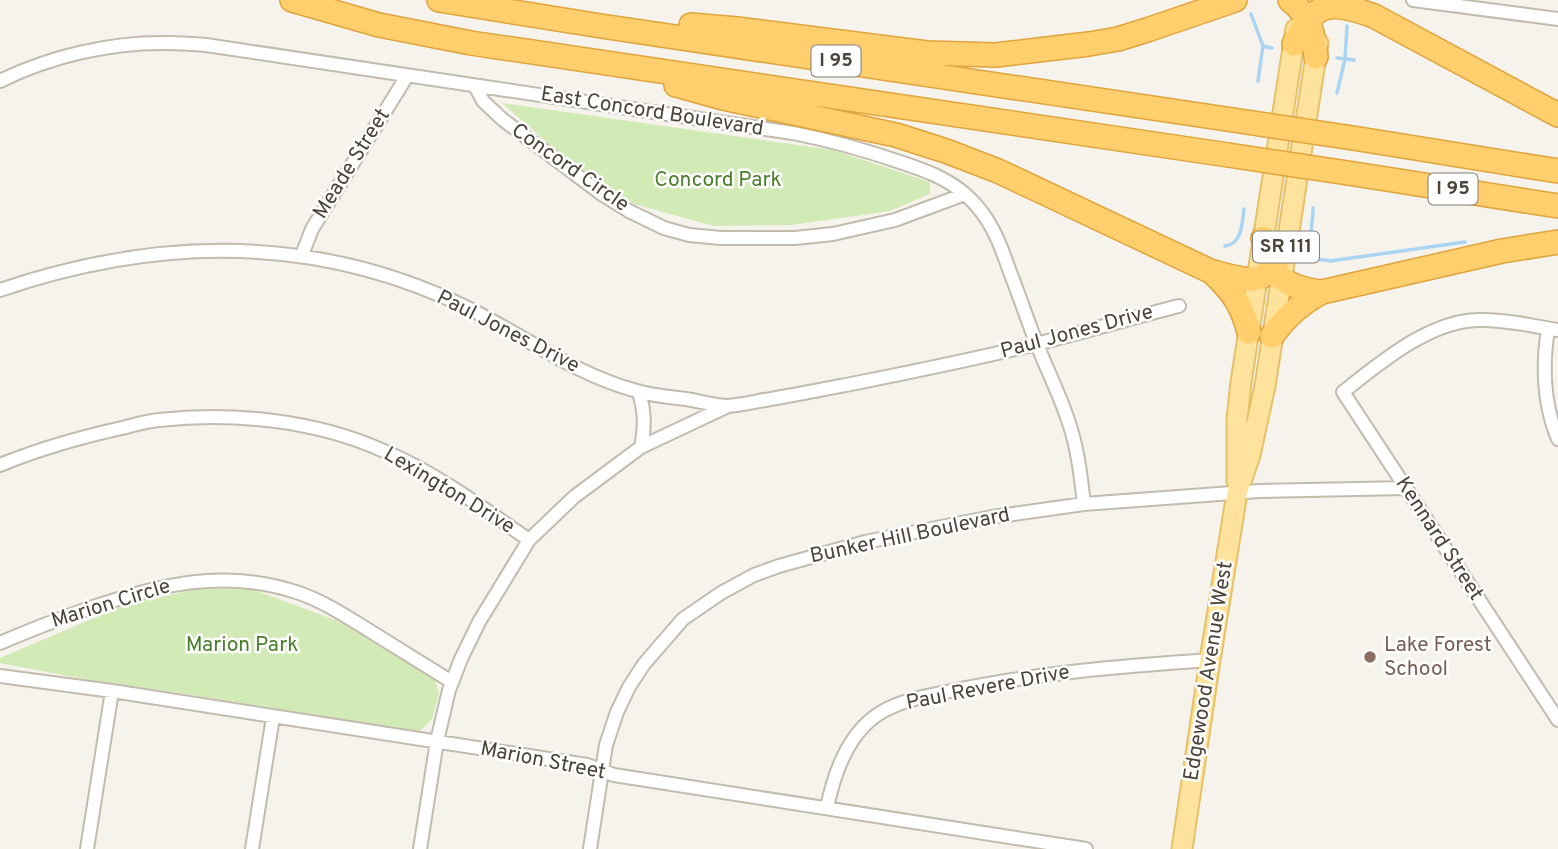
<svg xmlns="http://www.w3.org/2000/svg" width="1558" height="849" font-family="Overpass,sans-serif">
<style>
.park{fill:#d2eab5}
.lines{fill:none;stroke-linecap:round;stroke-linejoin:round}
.stream{stroke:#a9d4f2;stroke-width:3.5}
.minor-casing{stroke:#c2bbae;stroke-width:16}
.primary-casing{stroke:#e6c16a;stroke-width:23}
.motorway-casing{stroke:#e0a43c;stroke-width:26}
.minor{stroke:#fff;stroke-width:12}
.primary{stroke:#ffe39c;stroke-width:19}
.motorway{stroke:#ffcf6e;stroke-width:23}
.motorway-bridge-casing{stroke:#e0a43c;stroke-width:26;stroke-linecap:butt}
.motorway-bridge{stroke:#ffcf6e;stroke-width:23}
.education-dot{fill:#8d6e63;stroke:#fff;stroke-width:2.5}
.labels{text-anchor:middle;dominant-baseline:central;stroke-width:5;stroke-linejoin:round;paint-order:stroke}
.shield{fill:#fff;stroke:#817c74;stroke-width:2}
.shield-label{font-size:19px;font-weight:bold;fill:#4b4439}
.street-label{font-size:21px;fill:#4b4439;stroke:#fff}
.park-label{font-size:21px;fill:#4a7f2a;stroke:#fff}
.education-label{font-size:21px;fill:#785e54;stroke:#fff;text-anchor:start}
</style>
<rect width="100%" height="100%" fill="#f6f3ec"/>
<path class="park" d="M502 103 833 150 930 182V194L890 211 791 225 714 226 634 204 560 154Z
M199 589H252L338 621 435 680 439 694 432 719 419 732 193 695 89 680 0 663V658L127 604Z"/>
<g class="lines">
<path class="stream" d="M1251 14 1263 46 1258 81
M1263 46 1272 48
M1337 58 1354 60
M1337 93 1345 59 1347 26
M1313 208C1314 221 1304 254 1318 259 1320 260 1328 260 1330 261L1465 242
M1225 246C1242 244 1242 224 1244 209"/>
<defs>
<path id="minor" d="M1413 0 1558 19
M0 81C51 56 111 42 168 43 181 43 193 44 206 45L793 133C829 140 865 150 900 162 924 170 947 178 966 195 990 216 1000 243 1010 272 1019 295 1027 319 1036 342 1047 370 1061 397 1070 426 1078 451 1081 478 1084 504
M475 86 483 101 502 119 603 195 629 211 664 228 689 235 721 238H795L833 234 895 220 965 194
M302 255 312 229 407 76
M0 290C159 236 320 234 472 310 527 338 577 375 637 391 653 396 670 397 686 399 699 401 715 406 728 406 740 405 753 402 765 400 795 395 825 389 856 383 916 371 976 359 1036 344 1084 332 1131 318 1179 306
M1548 329C1542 367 1543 403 1558 439
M1558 330C1532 326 1504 319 1478 320 1429 321 1380 363 1343 392L1558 720
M639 392C645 413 645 426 641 447
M0 465C39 449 81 437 122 428 134 425 147 421 159 420 234 412 315 420 384 451 436 473 483 508 529 540
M0 643C30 630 59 619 90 608 161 584 225 568 299 593 325 602 347 617 370 631 397 648 425 665 452 682
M0 676 112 691 587 765 614 775 1086 849
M827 808C834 773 848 733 880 713 901 700 927 696 951 691 1036 673 1123 666 1210 660
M87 849 112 691
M252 849 273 717
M420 849 437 741 449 690 461 659 479 622 529 540 574 497 641 447 728 406
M590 849 606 745 617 712 629 687 644 664 683 619 721 593 754 575 779 566 865 542 992 517 1084 504 1259 491 1407 488"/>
<path id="primary" d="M1237 481V419L1241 382 1296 29
M1182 849 1210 660 1237 493 1250 455 1265 386 1318 43"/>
<path id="motorway" d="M292 0 379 25 471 43 1228 155
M439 0 601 26 1233 120
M1290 0C1309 15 1314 33 1316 57
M691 25 737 29 927 53 996 55 1089 44 1118 39 1147 30 1235 0
M1294 44C1314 1 1331 0 1374 16L1558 115
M676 85 723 98 896 135 946 151 998 171 1210 271C1251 282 1265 289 1286 246
M1353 138 1558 171
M1348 173 1558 206
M1263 238C1269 275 1285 288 1322 292L1502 251 1558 242
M1213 273C1233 292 1242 305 1249 332
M1272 336C1286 316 1301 303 1322 292"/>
</defs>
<use href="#minor" class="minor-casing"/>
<use href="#primary" class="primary-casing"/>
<use href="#motorway" class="motorway-casing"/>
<use href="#minor" class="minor"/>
<use href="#primary" class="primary"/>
<use href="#motorway" class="motorway"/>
<defs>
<path id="motorway-bridge" d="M1233 120 1353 138
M1228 155 1348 173"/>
</defs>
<use href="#motorway-bridge" class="motorway-bridge-casing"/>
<use href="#motorway-bridge" class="motorway-bridge"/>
</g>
<circle class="education-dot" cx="1370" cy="657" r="7"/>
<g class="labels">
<g class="shield">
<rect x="811.5" y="45.5" width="49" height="31" rx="5"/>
<rect x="1428.5" y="173.5" width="49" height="31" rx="5"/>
<rect x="1253" y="231.5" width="66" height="31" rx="5"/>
</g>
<g class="shield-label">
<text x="836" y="61">I 95</text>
<text x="1453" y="189">I 95</text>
<text x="1286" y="247">SR 111</text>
</g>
<g class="street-label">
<text transform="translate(652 112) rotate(9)">East Concord Boulevard</text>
<text transform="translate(352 164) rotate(-58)">Meade Street</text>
<text transform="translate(570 168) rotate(35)">Concord Circle</text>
<text transform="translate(508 332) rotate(27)">Paul Jones Drive</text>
<text transform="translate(1077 332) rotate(-15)">Paul Jones Drive</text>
<text transform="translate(449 491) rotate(31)">Lexington Drive</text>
<text transform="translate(910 536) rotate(-12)">Bunker Hill Boulevard</text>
<text transform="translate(1439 539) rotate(57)">Kennard Street</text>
<text transform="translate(111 604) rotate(-17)">Marion Circle</text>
<text transform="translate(1209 671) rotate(-81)">Edgewood Avenue West</text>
<text transform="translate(988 688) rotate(-11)">Paul Revere Drive</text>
<text transform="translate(543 761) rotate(11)">Marion Street</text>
</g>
<g class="park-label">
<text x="718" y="180">Concord Park</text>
<text x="242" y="645">Marion Park</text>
</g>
<g class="education-label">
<text x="1384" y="645">Lake Forest<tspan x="1384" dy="24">School</tspan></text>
</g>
</g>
</svg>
